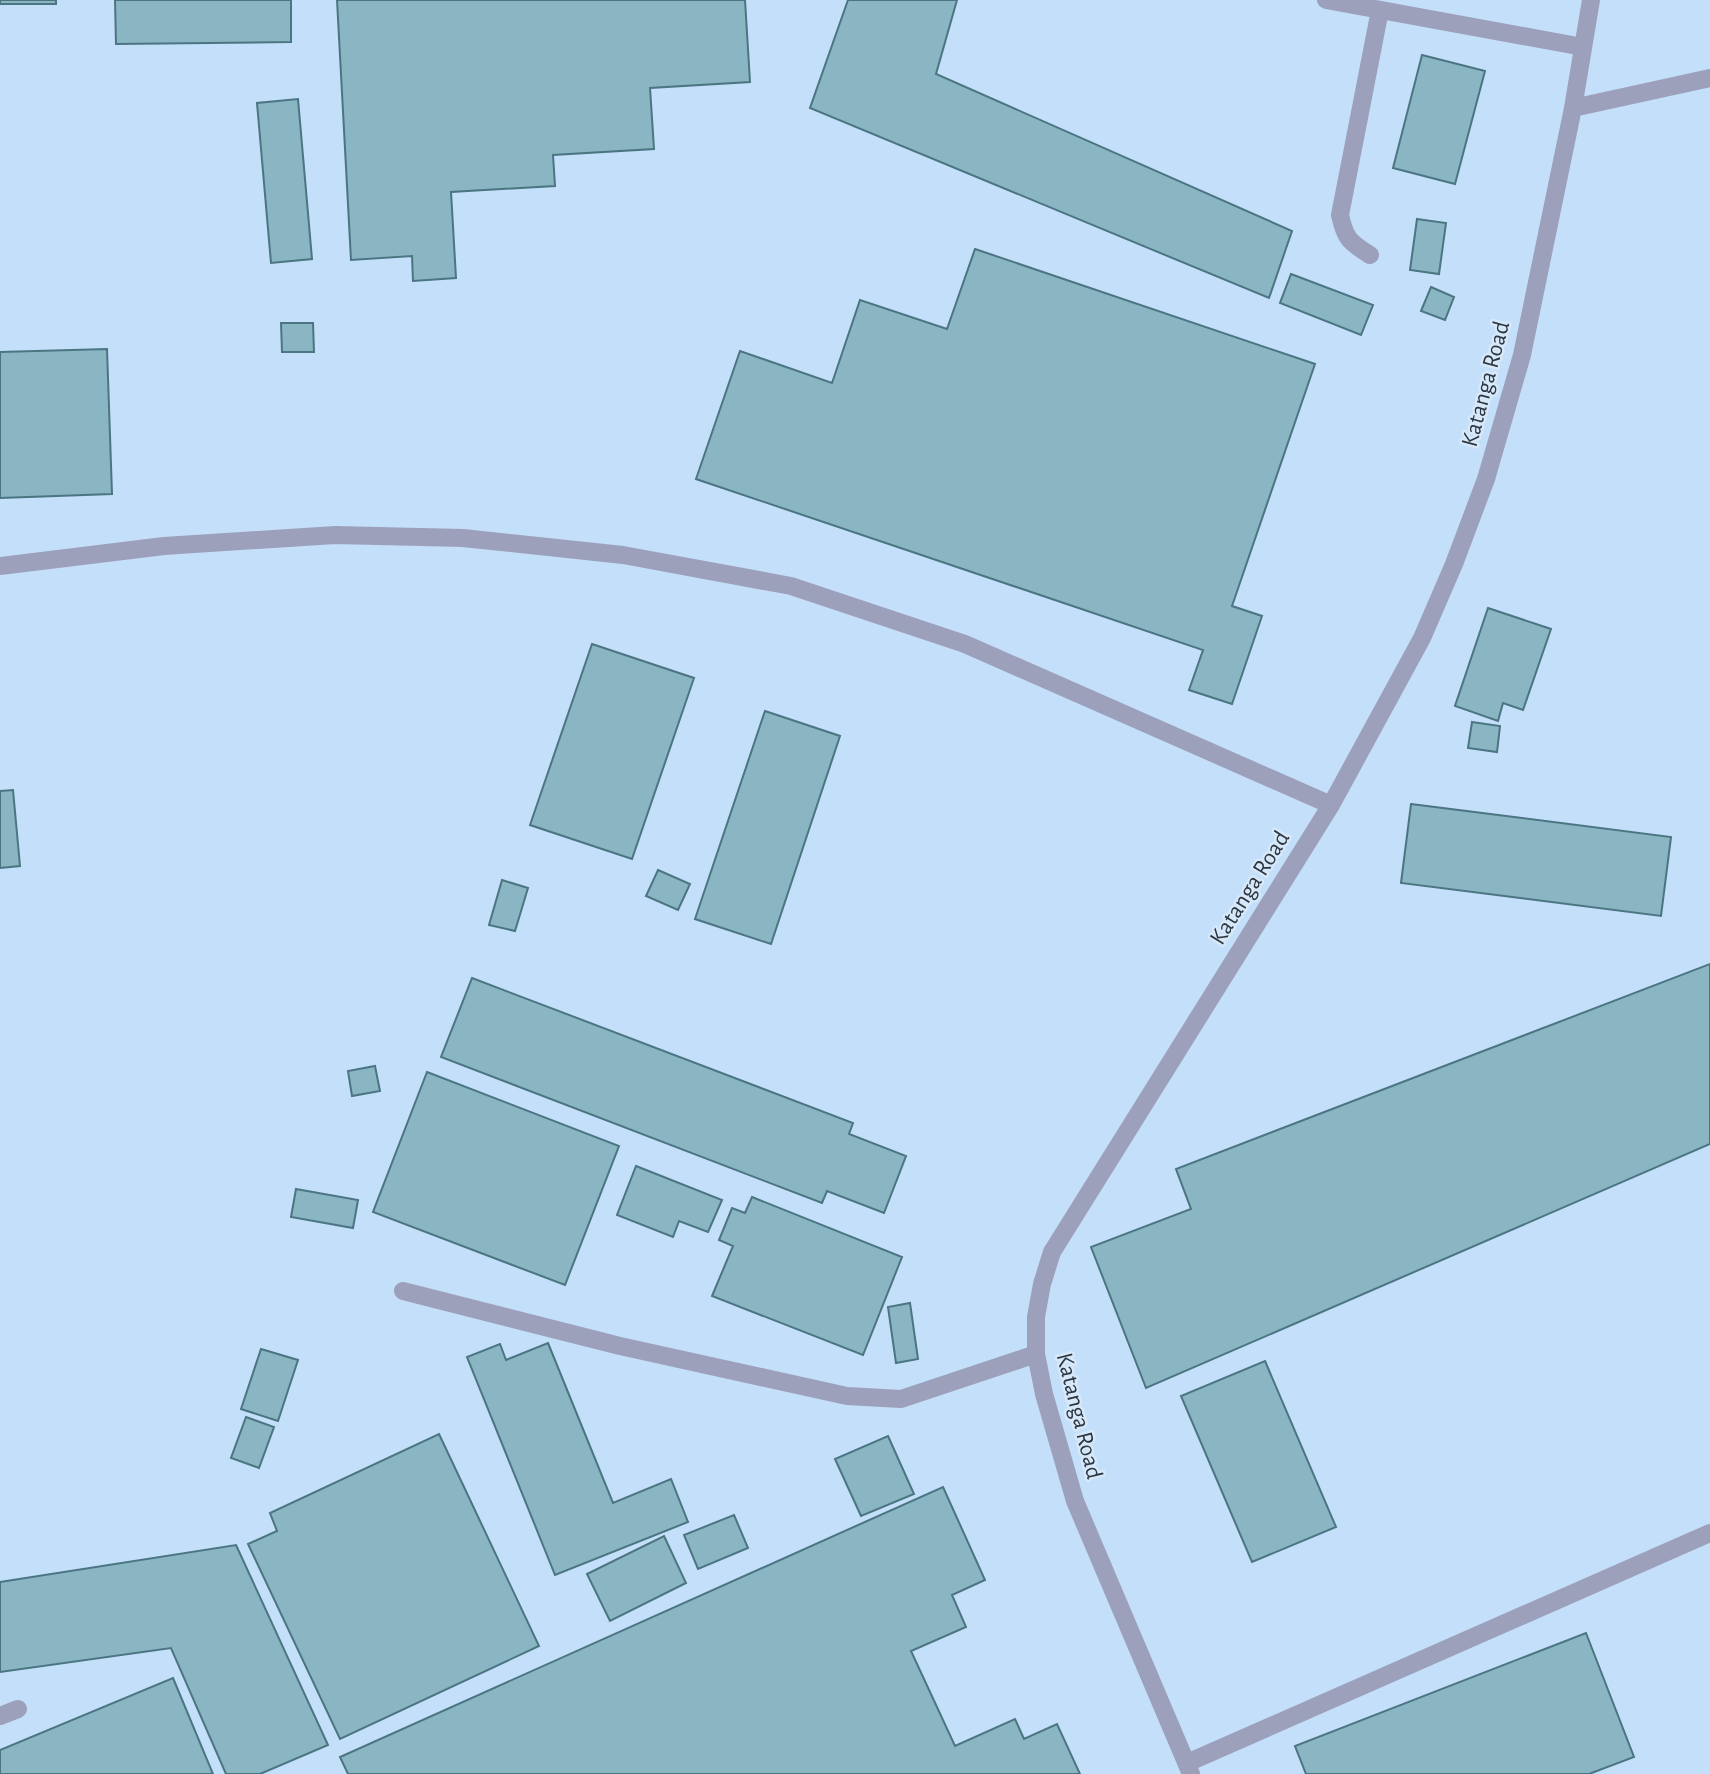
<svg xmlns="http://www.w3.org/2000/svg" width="1710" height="1774" font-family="'Alegreya Sans',sans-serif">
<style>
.built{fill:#c3dffa}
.building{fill:#8ab5c3;stroke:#4b7581;stroke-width:2}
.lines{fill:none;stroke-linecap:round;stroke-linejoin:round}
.minor{stroke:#9da0ba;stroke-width:18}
.labels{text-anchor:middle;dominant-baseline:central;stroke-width:5;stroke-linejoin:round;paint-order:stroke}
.street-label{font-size:24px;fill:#2c3742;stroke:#d7e8f9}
</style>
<rect width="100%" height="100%" fill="#d7e8f9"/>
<path class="built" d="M0 0H1710V1774H0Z"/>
<path class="building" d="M0 0H56V4H0Z
M115 0H291V42L116 44Z
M337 0H745L750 82 650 88 654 149 553 155 555 186 451 192 456 278 413 281 412 256 351 260Z
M848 0H957L936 74 1292 231 1269 298 810 108Z
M1422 55 1485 71 1455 184 1393 168Z
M298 99 312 259 271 263 257 103Z
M1417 219 1446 223 1439 274 1410 270Z
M975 249 1315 364 1232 606 1262 616 1232 704 1189 690 1203 650 696 479 740 351 832 383 860 300 947 329Z
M1291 274 1373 305 1361 335 1280 303Z
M1431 287 1454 297 1445 320 1421 311Z
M281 323H313L314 352H282Z
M107 349 112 494 0 498V352Z
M1488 608 1551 629 1523 710 1503 703 1498 721 1455 706Z
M592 644 694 678 632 859 530 825Z
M765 711 840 736 771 944 695 919Z
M1472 722 1500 726 1497 752 1468 748Z
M13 790 20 866 0 868V791Z
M1411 804 1671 837 1661 916 1401 883Z
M658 870 690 884 678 910 646 896Z
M502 880 528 888 515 931 489 925Z
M1710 964V1144L1146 1388 1091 1247 1191 1209 1176 1169Z
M472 978 853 1123 849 1134 906 1156 884 1213 827 1191 822 1203 441 1057Z
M375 1066 380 1091 352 1096 348 1071Z
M427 1072 619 1146 565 1285 373 1212Z
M636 1166 722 1200 708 1232 679 1221 673 1237 617 1215Z
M296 1189 358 1200 353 1228 291 1217Z
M752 1197 902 1257 863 1355 712 1296 733 1246 719 1240 732 1208 745 1213Z
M910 1303 918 1359 896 1363 888 1307Z
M548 1343 613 1503 671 1479 688 1522 555 1575 467 1357 500 1344 506 1360Z
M261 1349 298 1360 278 1421 241 1409Z
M1265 1361 1336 1527 1252 1562 1181 1396Z
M246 1417 274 1427 259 1468 231 1458Z
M439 1434 539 1646 340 1739 248 1544 277 1531 270 1513Z
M888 1436 914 1494 861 1516 835 1459Z
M943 1487 985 1580 952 1595 966 1627 911 1651 955 1746 1015 1719 1024 1739 1057 1724 1080 1774H348L340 1757Z
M734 1515 748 1548 698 1569 684 1535Z
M664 1536 686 1583 610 1621 587 1574Z
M236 1545 328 1745 260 1774H226L171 1648 0 1672V1582Z
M1586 1633 1634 1757 1589 1774H1306L1295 1746Z
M173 1678 213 1774H0V1750Z"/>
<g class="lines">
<path class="minor" d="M1326 0 1583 47
M1573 108 1710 78
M1370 255C1349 242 1345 238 1340 215L1380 10
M0 566 164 546 335 535 463 538 623 555 791 586 965 644 1331 805
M403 1291 620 1346 847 1396 901 1399 1036 1354
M0 1716 18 1709
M1187 1763 1710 1533
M1191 1774 1075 1501 1044 1394 1036 1354V1317L1042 1284 1052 1252 1331 805 1422 638 1454 564 1486 479 1522 355 1573 108 1591 0"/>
</g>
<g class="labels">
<g class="street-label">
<text transform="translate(1486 384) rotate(-75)">Katanga Road</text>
<text transform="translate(1250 888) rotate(-58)">Katanga Road</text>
<text transform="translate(1079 1416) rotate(76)">Katanga Road</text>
</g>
</g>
</svg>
